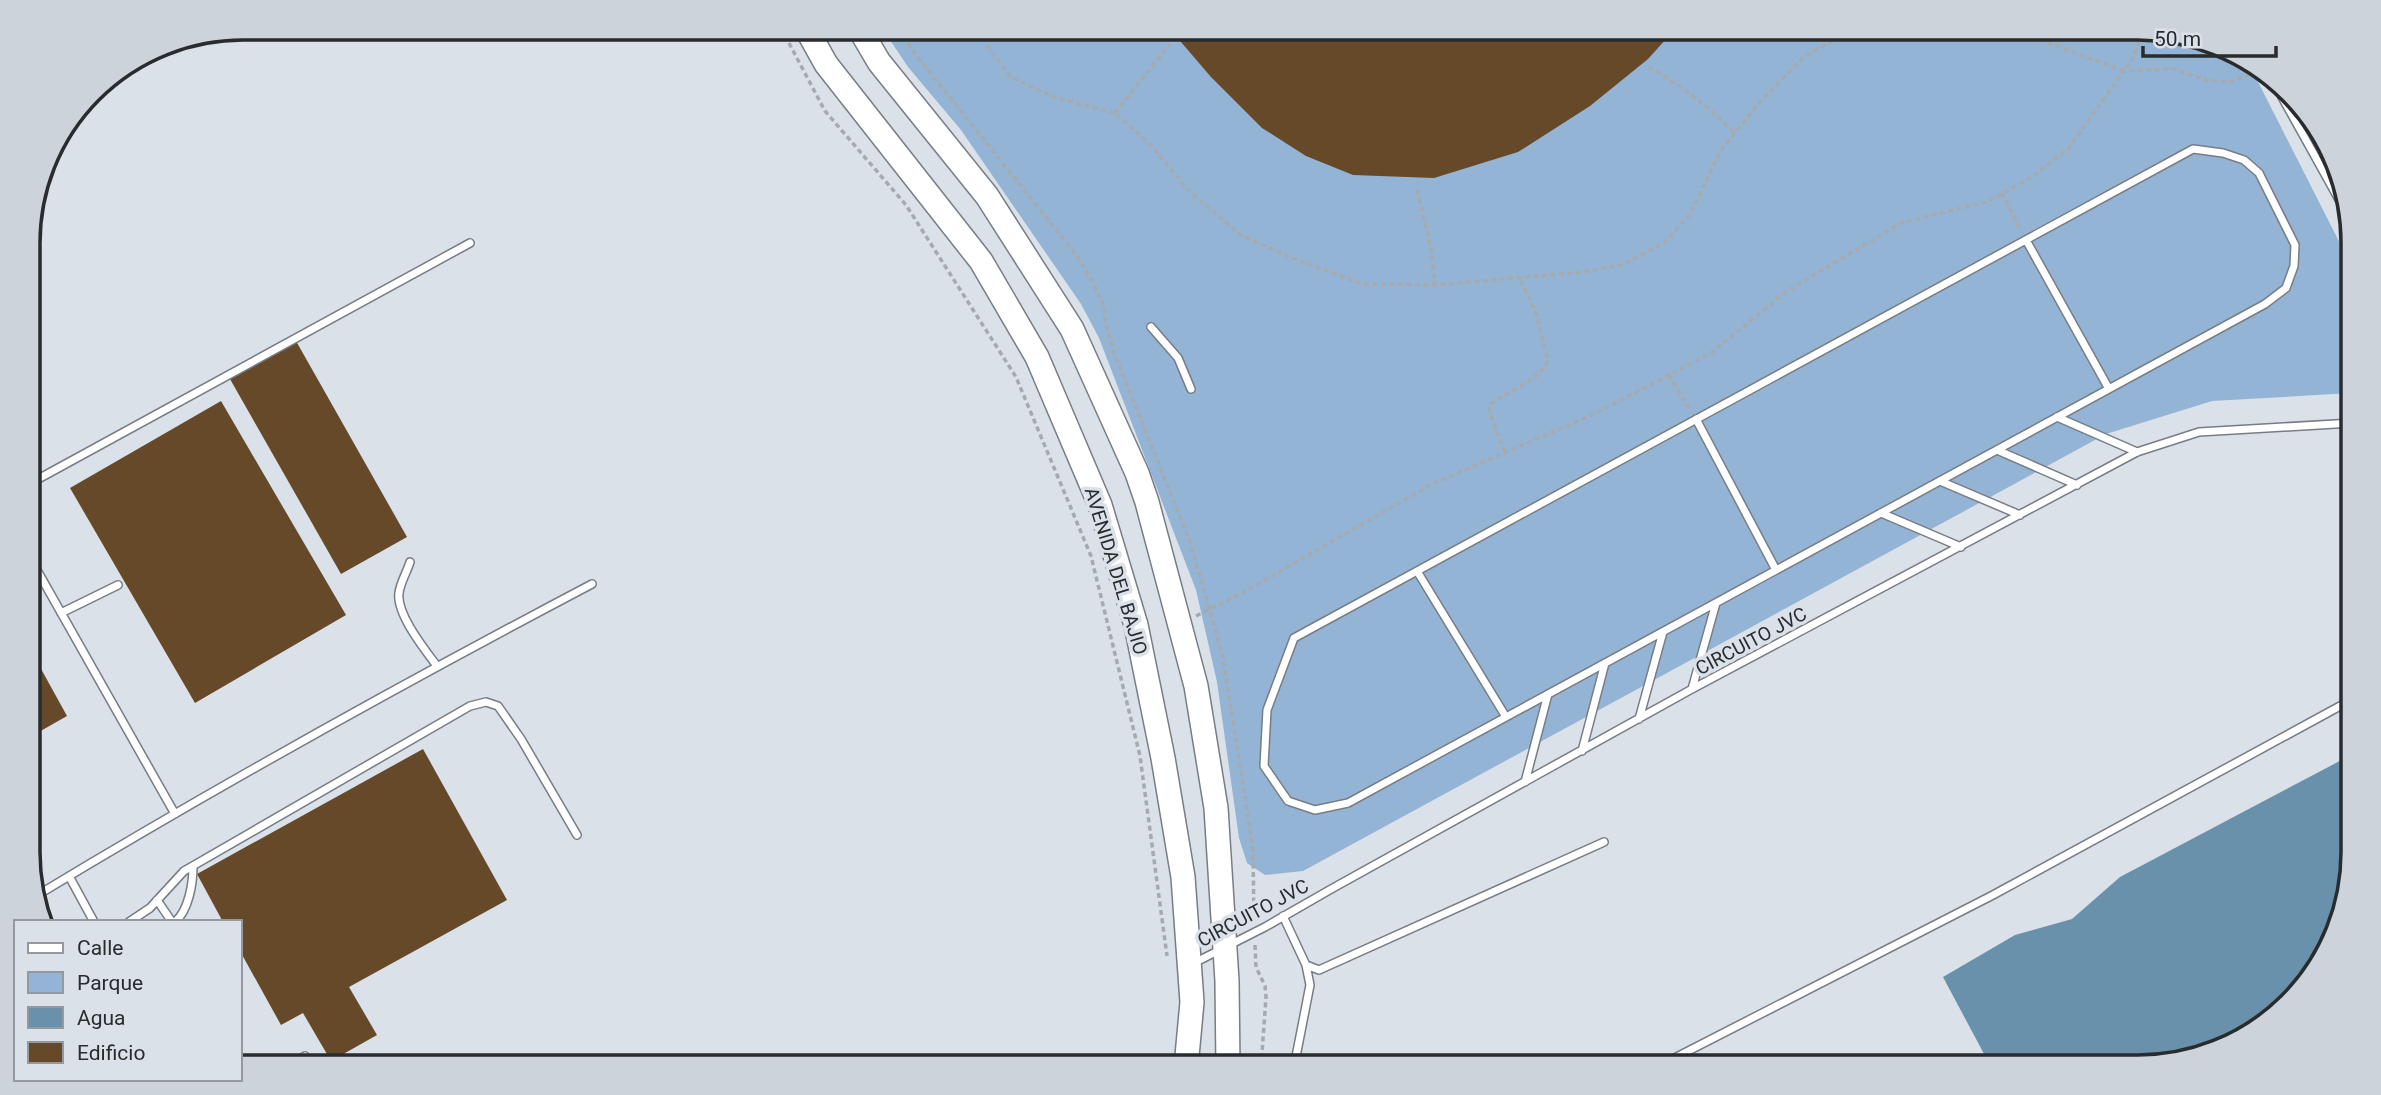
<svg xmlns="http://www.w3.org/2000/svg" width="2381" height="1095" font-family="Roboto,sans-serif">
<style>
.green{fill:#94b4d5}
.water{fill:#6991ac}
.building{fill:#654929}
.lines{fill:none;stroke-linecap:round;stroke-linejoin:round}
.lane-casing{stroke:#777d84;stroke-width:10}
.primary-casing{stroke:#777d84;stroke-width:26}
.path{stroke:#a4aab0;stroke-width:3.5;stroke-dasharray:5 3.5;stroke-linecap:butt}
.lane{stroke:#fff;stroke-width:7}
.primary{stroke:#fff;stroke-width:23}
.labels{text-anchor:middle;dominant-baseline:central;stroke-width:7;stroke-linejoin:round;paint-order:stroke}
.street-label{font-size:19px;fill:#292c2e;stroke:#dae1e9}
.rim{fill:none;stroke:#292c2e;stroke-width:3.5}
</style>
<rect width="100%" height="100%" fill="#dae1e9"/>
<path class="green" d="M882 28H2138L2221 45 2251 68 2351 265 2352 393 2212 401 2106 434 1303 871 1265 875 1247 863 1239 838 1217 682 1196 590 1099 338 1081 304 961 130 908 67Z"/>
<path class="water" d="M2353 754V852L2336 935 2300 993 2258 1031 2152 1067H1991L1943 977 2015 935 2072 919 2120 877Z"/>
<path class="building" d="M1169 28H1676L1648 59 1590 106 1518 152 1434 178 1353 175 1306 156 1262 128 1211 77Z
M296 341 407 537 341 574 230 379Z
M221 401 346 615 195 703 70 488Z
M29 647 67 716 30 737Z
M423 749 507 900 349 987 377 1035 331 1061 303 1013 281 1025 240 951V922H223L197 874Z"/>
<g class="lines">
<defs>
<path id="lane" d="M2277 88 2351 221
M2193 149 2223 153 2244 160 2259 173 2295 245 2294 266 2286 288 2265 304 1348 803 1315 810 1288 801 1264 766 1267 710 1294 638Z
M2026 240 2109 389
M1151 327 1178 358 1191 389
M2057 417 2137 452
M1696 419 1776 570
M1997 450 2077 485
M1940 481 2020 515
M29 484 470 243
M1881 513 1961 547
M29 556 175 814
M410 562C407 572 400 583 399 593 396 614 425 650 437 666
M1417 571 1506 717
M61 613 118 585
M1692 689 1716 603
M1639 719 1663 632
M1582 751 1605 663
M1525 782 1548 694
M69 876 94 922
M36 896C218 786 404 683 592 584
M157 900 172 922
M1283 916 1306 965 1319 970 1604 842
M129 922 150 908 184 871 470 706 486 702 498 706 521 739 577 835
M175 922C189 910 193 883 193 866
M1194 963 1265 927 1333 888 1692 689 2137 452 2199 432 2352 423
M287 1067 305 1056
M1294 1067 1310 985 1306 965
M1657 1067 1993 895 2353 699"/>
<path id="primary" d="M806 28 826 64 981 261 1037 357 1100 505 1136 625 1163 758 1183 877 1192 1002 1186 1067
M859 28 879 62 987 196 1072 329 1137 473 1147 502 1196 686 1216 808 1227 981 1228 1067"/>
</defs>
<use href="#lane" class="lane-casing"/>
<use href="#primary" class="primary-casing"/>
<path class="path" d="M781 28 825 111 906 205 1016 377 1091 556 1140 756 1167 956
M900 28 912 50 1077 256 1092 280 1105 308V320L1114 353 1189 539 1210 610 1223 658 1246 803 1253 851 1254 920
M987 28 988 46 1010 77 1057 98 1115 113 1151 145 1189 191 1242 236 1295 259 1362 284 1435 285 1583 272 1622 265 1664 243 1690 214 1720 152 1759 103 1803 58 1846 32 1867 28
M1999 28 2024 34 2124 71C2134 57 2142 46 2137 28
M1649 67C1681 86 1709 106 1734 133
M1115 113 1170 44
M1417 190 1431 248 1435 285
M2002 193 2020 229
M1669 375 1690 409
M1505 452 1489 411 1491 404C1508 391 1540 381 1548 360L1535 309 1519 277
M1196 616 1244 592 1432 484 1592 415 1711 353 1787 291 1901 223 1989 201 2035 175 2068 149 2124 71 2173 69 2207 80 2230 82 2256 72
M1255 945 1256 967 1265 986 1266 997 1261 1067"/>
<use href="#lane" class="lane"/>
<use href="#primary" class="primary"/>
</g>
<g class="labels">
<g class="street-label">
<text transform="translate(1116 571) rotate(73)">AVENIDA DEL BAJIO</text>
<text transform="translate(1751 641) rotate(-28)">CIRCUITO JVC</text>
<text transform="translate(1253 913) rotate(-28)">CIRCUITO JVC</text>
</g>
</g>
<path d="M0 0H2381V1095H0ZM243 40H2138A203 203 0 0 1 2341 243V852A203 203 0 0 1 2138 1055H243A203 203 0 0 1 40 852V243A203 203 0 0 1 243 40Z" fill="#ccd3da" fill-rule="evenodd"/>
<path class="rim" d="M243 40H2138A203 203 0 0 1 2341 243V852A203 203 0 0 1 2138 1055H243A203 203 0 0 1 40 852V243A203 203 0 0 1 243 40Z"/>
<rect x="14" y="920" width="228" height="161" fill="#dae1e9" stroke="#93999e" stroke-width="2"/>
<rect x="28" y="943" width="35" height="10" fill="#ffffff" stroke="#93999e" stroke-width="2"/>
<text x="77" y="955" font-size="21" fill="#292c2e">Calle</text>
<rect x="28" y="972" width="35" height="21" fill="#94b4d5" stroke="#93999e" stroke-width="2"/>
<text x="77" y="990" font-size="21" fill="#292c2e">Parque</text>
<rect x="28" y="1007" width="35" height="21" fill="#6991ac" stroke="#93999e" stroke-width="2"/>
<text x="77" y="1025" font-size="21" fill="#292c2e">Agua</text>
<rect x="28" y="1042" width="35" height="21" fill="#654929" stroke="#93999e" stroke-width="2"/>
<text x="77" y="1060" font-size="21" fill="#292c2e">Edificio</text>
<path d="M2143 46v10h133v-10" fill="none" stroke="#292c2e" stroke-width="3.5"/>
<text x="2154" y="46" font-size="21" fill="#292c2e" stroke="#dae1e9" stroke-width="5" paint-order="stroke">50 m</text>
</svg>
